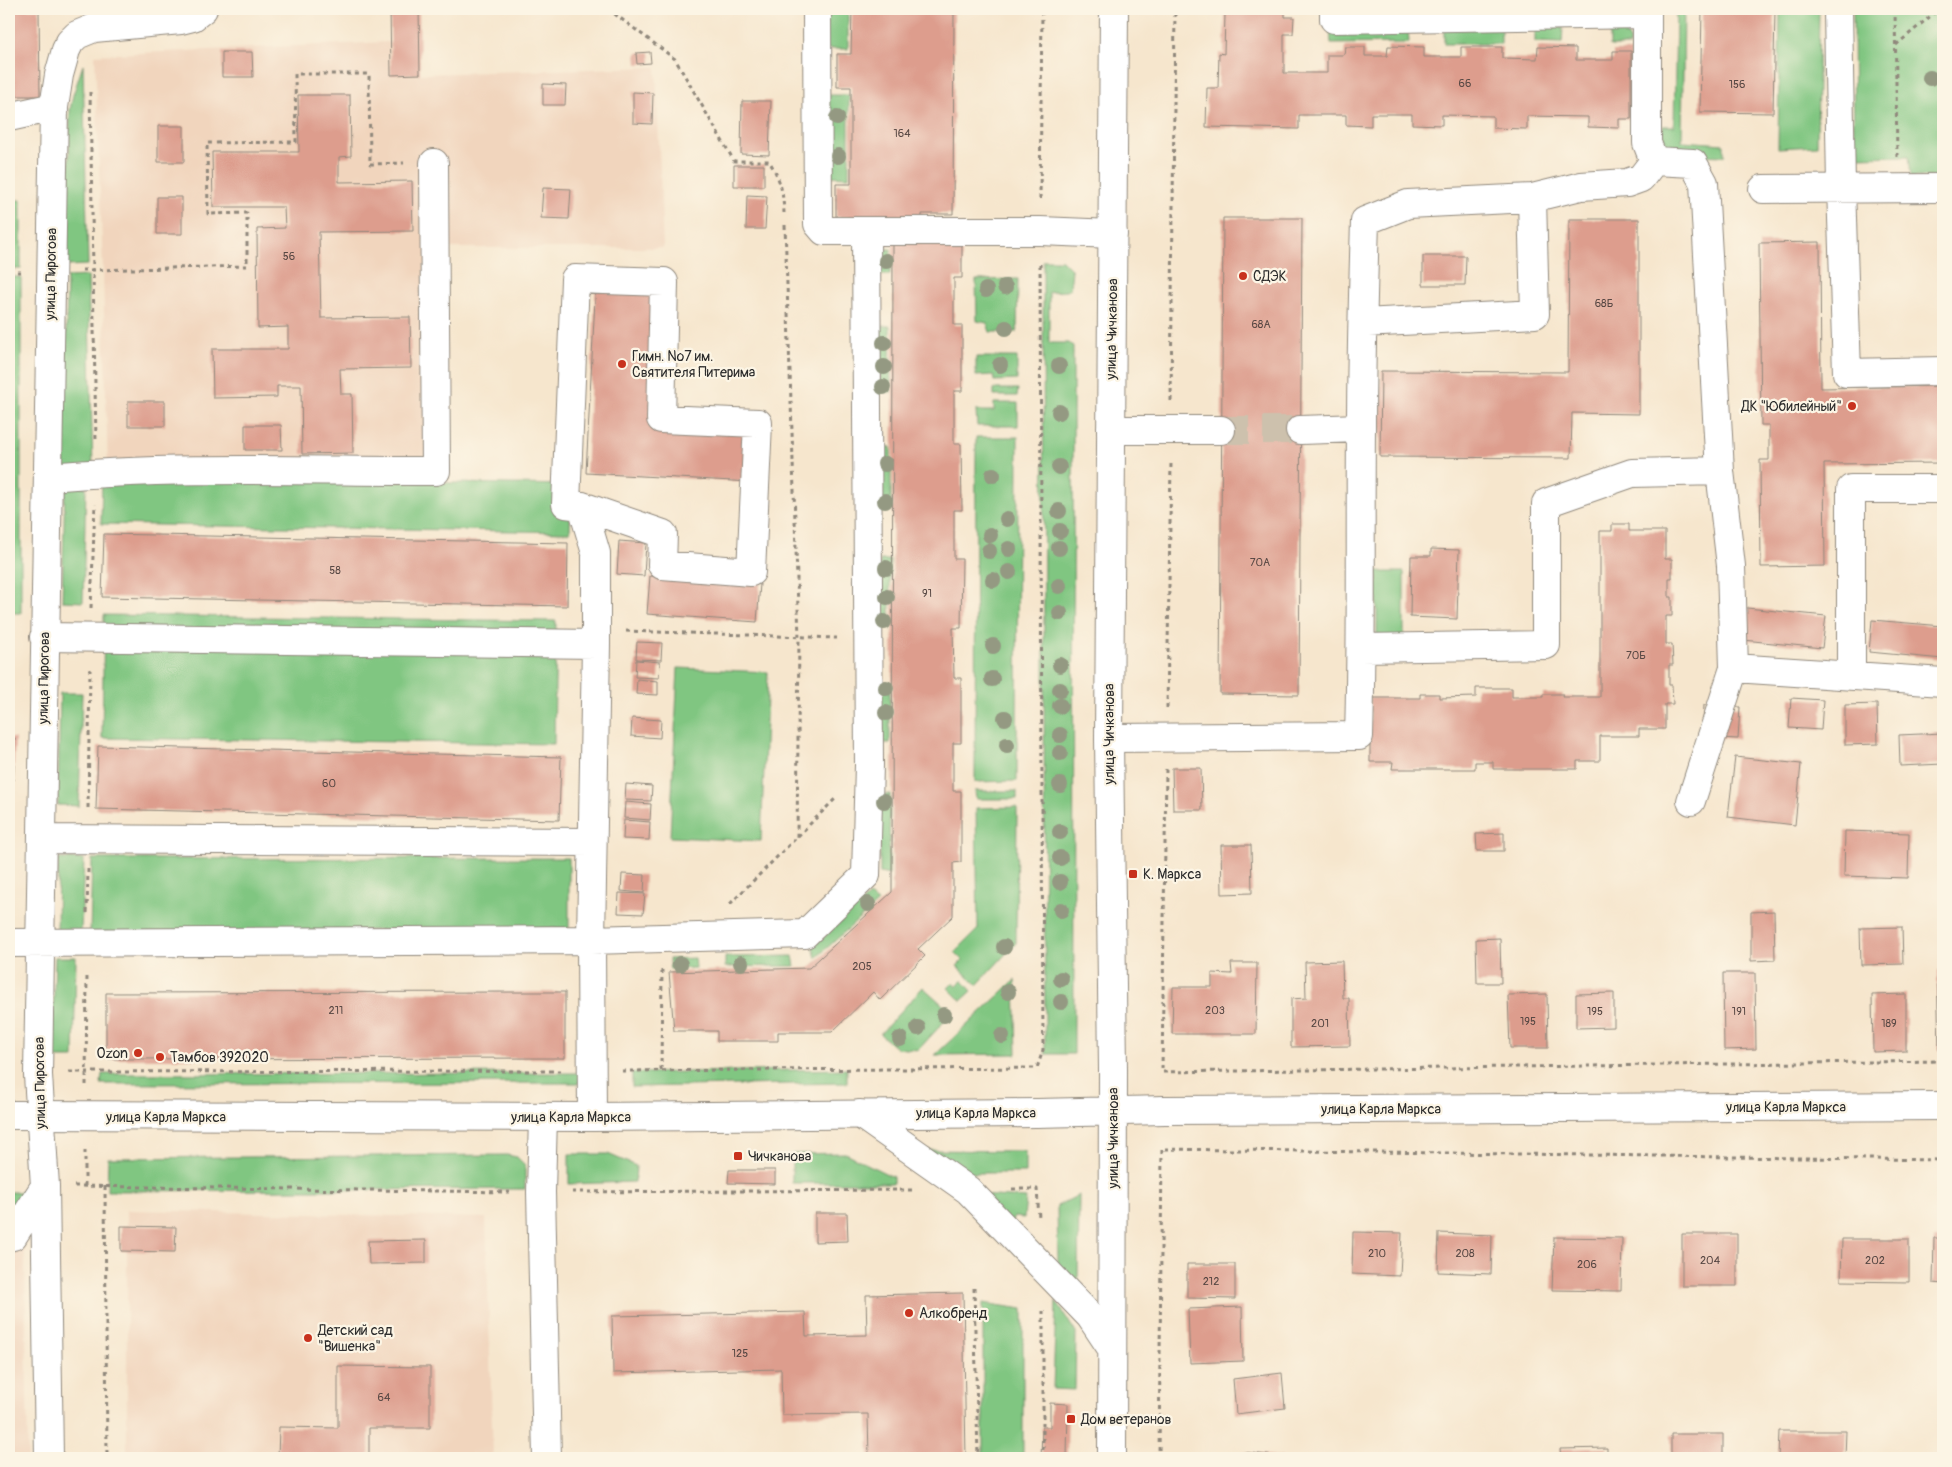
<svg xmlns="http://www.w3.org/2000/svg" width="1952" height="1467" font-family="Pangolin,sans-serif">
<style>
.built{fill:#f1d5bd}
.green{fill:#80c681;stroke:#567856}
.building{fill:#dd9d8d}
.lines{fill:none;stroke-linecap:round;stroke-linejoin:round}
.minor-tunnel{stroke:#cdc1ad;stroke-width:28;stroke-dasharray:28 14;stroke-linecap:butt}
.minor-casing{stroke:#90887c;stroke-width:30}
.major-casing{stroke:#90887c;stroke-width:30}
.path{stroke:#90887c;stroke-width:3;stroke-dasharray:4 4;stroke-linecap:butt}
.minor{stroke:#fff;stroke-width:28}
.major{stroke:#fff;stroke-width:28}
.tree{fill:#949982}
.poi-dot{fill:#c8321e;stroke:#fcf5e5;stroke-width:2}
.labels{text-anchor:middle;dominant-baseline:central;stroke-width:4.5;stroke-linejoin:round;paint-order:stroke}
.number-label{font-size:11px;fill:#584844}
.street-label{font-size:14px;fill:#2b2b2b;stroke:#fcf5e5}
.poi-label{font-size:14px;fill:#2b2b2b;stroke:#fcf5e5;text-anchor:start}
</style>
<rect width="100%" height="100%" fill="#fcf5e5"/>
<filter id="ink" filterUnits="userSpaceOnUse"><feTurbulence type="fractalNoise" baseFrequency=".02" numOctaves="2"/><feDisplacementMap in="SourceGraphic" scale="10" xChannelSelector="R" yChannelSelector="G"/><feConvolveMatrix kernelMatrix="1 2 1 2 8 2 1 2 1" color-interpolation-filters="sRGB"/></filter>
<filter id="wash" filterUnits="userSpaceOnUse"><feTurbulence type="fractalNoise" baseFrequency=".0096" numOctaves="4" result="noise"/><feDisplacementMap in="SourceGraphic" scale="20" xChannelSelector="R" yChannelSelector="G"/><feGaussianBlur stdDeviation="1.12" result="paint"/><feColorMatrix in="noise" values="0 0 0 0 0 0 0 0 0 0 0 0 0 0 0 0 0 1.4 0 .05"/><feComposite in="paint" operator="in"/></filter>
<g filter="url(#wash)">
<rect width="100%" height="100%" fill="#f6e6cd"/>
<path class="built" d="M390 42 391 75 656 67 663 248H445L448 485 108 477 103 270 95 55Z
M9 1192H24L28 1458H9Z
M127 1210 486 1218 493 1458H127Z"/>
<path class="green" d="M826 9H848V49H826Z
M1676 9H1684L1682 141 1724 144V156C1711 155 1673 157 1666 146 1662 140 1663 132 1663 126H1674Z
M1780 9H1819L1817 146 1778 148Z
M1853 9H1943V177H1911L1909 156 1854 157Z
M1444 27H1501V44H1444Z
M1535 27H1563L1562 43 1535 42Z
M1610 27 1624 30 1630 40V46H1610Z
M1408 28 1409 43 1331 44 1330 29Z
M83 65 88 265 67 266 70 110 73 95Z
M827 95H849V177L826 176Z
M9 200H21V269H9Z
M880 249H891L890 275H880Z
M1043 260H1062L1072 270 1070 289 1066 291 1049 292V343H1069L1073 346 1074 1054H1045Z
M88 276 93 469H64L67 277Z
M9 277H21V613H9Z
M1018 279 1017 332H990L987 323 977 321 976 280Z
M880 326H890L891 392H880Z
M976 357H1017V380L994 381 993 375 976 376Z
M994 389H1018L1017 396H994Z
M994 403H1018V426H977L976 411H994Z
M976 437H1018L1017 781 975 782Z
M880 447H891V510H880Z
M102 477 571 485 570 532 101 524Z
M65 486 86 487 83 602 62 601Z
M880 560H890V626H880Z
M1377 572H1404V654H1377Z
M104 615 556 621 554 744 102 738Z
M678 668 768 672 761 841 670 837Z
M880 683H890V743H880Z
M60 693H82L79 806 58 805Z
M975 791H1017V799H976Z
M890 794 889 875 880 873V795Z
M1017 807 1016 943 977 985 957 966 963 960 955 952 978 929 976 808Z
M569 858V928L90 933 92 859Z
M58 859H84L81 932H57Z
M869 896 878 902 816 958 813 947Z
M793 956 795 966 725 967V957Z
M55 957H76L74 1058H52Z
M695 958 696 968 670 969 669 959Z
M962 980 972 991 961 1001 948 988 953 983 956 987Z
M1015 980 1017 1054 935 1055Z
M923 987 952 1013 918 1050 896 1048 880 1034Z
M847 1069V1083L632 1087V1073Z
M580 1073V1083L101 1084 102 1074Z
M922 1150 1025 1151V1173H948Z
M845 1153 893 1177V1183H792V1154Z
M569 1154H608L636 1166 635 1182 569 1184Z
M507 1155 517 1157 525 1165V1189L107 1191 108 1158Z
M9 1192H24L25 1225 9 1227Z
M979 1195 1026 1198 1024 1218 1014 1217 1010 1224Z
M1079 1195 1078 1280 1067 1279 1058 1263 1057 1206Z
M1056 1301 1076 1333 1075 1390 1053 1389Z
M983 1303 1023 1309V1458H983Z"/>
<g id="blocks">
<path class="building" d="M9 9H39L40 96H9Z
M86 9H178L86 14Z
M390 9H419L420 74 391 75Z
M852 9H954L953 214H922V231L962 244V278H954V325H962V391H954V444H961L962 510H954V559H962L961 628H953L954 678H961V743H953V791H961V862L953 863V916L918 949 925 956 880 1000 873 992 832 1032H778V1041H717V1031H674L669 972 809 968 892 892 893 244H860L861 217H836V184H851V87H837V54H851Z
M1218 9H1285V17H1294L1293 34H1284V73H1327V55H1344L1345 47H1365V56H1387L1388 46 1424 47V57H1461V47H1502V58L1537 59 1538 47 1576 48V60H1613V51H1631V119H1619V128L1588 127V117L1527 116V129L1493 128V116L1442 115V125L1412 124V114H1371V126L1346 125V115H1299V129L1206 127 1207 88H1218L1219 53 1224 54 1225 14H1218Z
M1702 9H1775L1773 113 1700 112Z
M222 52H252L253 77H222Z
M650 52 651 63 637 64 636 53Z
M543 84 566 85 565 105H543Z
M633 92 653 93 652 124 633 123Z
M298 95H350L351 156 339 157V182L412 181 413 231 319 232 321 318 410 317 411 368 340 369 341 394H352L353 453 302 454 301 386H277V397L213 398 212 349H288V327L258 328 257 229 285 228 284 207H213L212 152H299Z
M742 101H771L769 155 741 154Z
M158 126H184V162H158Z
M734 165H764V186H734Z
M543 188 571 189 569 219 541 218Z
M747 195 767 196 765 229H746Z
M157 197H182V234H157Z
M1223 218H1302L1299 695 1220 694Z
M1569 219H1639V414L1572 413 1571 458 1380 457 1381 371 1568 372Z
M1820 242 1821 388 1943 386V463L1824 464 1825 566 1761 567 1760 460H1769V425H1761L1759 243Z
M1423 256H1466L1465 285H1423Z
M596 280 656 283 649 427 754 432 751 482 586 473Z
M128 401H165V426H128Z
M245 425H281L282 450H245Z
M1612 524H1629V531H1665V559H1672V578H1669V597H1672V616H1666V644H1672L1673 665H1669V685H1672L1673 704H1665V729H1639V736H1600V761H1577V769H1493V762H1475V769H1392L1393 762H1370V698H1420V694H1439V698L1476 697V688H1512V697H1543V694H1563L1562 697H1600V531H1612Z
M104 534 568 543 567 606 102 597Z
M619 541 646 543 644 576 617 574Z
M1431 549 1459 550 1457 619 1410 617 1411 556H1431Z
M650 576 760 584 757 622 647 614Z
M1727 606 1826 616 1822 648 1724 638Z
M1872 620 1943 626V659L1869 652Z
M637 642 662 643 661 660 636 659Z
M636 660 660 662 659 678 635 677Z
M637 679 658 681V695L636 694Z
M1791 698 1823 700 1821 730 1789 728Z
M1877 704 1878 744 1845 745V705Z
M1704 705 1740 707 1738 739 1702 737Z
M632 718 661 720 660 738 631 736Z
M1943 733V764L1900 766 1899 735Z
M9 738H15L11 846H9Z
M98 746 561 757 559 820 96 809Z
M1735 757 1801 764 1795 825 1728 817Z
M1172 768H1201L1202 810H1173Z
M626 784 652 786 651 801 625 800Z
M625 802 651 804 650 820 624 818Z
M624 820 650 822 649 840 623 839Z
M1845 831 1909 833 1908 878 1844 876Z
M1504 833V851H1477L1476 834Z
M1221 845H1251L1252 893 1222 894Z
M622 874 645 875 644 893 621 891Z
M619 893 645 894 643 914 618 913Z
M1774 911 1775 960 1751 961V912Z
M1902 927 1903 964 1861 965 1860 928Z
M1500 938 1501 983H1477L1476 939Z
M1342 961 1343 998H1349L1350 1046 1291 1047V999L1306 998 1305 962Z
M1231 963H1257L1256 1034H1172L1173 987H1212V973L1232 974Z
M1937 971H1943V1050H1939Z
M1723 973H1755L1756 1049 1724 1050Z
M531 992H565V1058L106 1059V993Z
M1614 993V1027L1576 1028V994Z
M1547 994 1548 1048H1510L1508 995Z
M1906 994V1051L1873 1052 1872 995Z
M729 1170H775V1184L728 1183Z
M815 1213H847L848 1241 815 1242Z
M121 1226 176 1227 175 1252 121 1251Z
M1353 1232 1402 1233 1400 1276 1352 1274Z
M1439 1233 1492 1235 1491 1274 1438 1272Z
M1682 1234H1737V1286H1682Z
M1554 1237 1622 1238 1621 1291 1552 1290Z
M1934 1238H1943V1284L1933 1283Z
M1842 1239H1909V1282L1841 1281Z
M426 1240V1263L369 1264 368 1241Z
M1187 1264H1235V1299L1187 1298Z
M963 1293 966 1458H869L868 1414 782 1415 781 1369 613 1373 612 1316 805 1312 806 1336 867 1335 866 1295Z
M1242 1307 1243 1361 1190 1363 1188 1309Z
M338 1366 430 1367V1428H369V1458H278L279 1427 338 1428Z
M1282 1373 1285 1408 1236 1414 1233 1379Z
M1050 1403 1068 1404 1067 1458H1041L1042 1427H1050Z
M1779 1431H1846L1845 1458H1778Z
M1671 1434H1723V1458H1671Z
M1607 1448V1458H1561L1560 1449Z
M1244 1452 1282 1457V1458H1243Z"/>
</g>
</g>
<g filter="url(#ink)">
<use href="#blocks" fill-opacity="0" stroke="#90887c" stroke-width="1"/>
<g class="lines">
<path class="minor-tunnel" d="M1221 430H1300"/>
<defs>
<path id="minor" d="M817 9 818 224 824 231H866
M1334 9V19L1647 14V143L1654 161 1693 163 1704 183 1720 471 1731 566 1734 668 1691 801
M1838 9 1841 187 1847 373 1943 371
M9 117 54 107
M1763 189 1943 188
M1532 198 1581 186 1627 183 1641 178 1654 161
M575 279 664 282 661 419 758 423 751 572 662 565 663 534 582 506 566 504Z
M1111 430H1221
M1300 430 1361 428
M48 477C177 466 306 471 436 471L434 163
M582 506 596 553V644
M44 637 596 644 591 940 592 1117
M1361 648 1546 645V503L1632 473 1720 471
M1734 668 1943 682
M1851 675V489H1943
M1109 738 1359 736C1362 634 1360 532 1361 429 1361 360 1363 290 1365 221L1408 204 1532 198 1535 314 1363 323
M42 839 592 842
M9 943 591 940 805 934 866 875 869 765 866 231H1040L1113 234
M860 1114 968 1190 1090 1316 1112 1349
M543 1117 541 1192 547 1458
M9 1237 13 1236 45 1186
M49 1458 45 1186 38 1075 54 107 59 75 66 50 70 42 77 35 94 28 181 20 193 17 203 9"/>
<path id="major" d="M9 1115 592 1117 1037 1113 1165 1110 1943 1106
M1112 1458 1113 1069 1109 738 1114 9"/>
</defs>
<use href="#minor" class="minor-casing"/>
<use href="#major" class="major-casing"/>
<path class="path" d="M608 9 675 59 734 161H769C781 180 783 192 784 213
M1895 9 1897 158
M1896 45 1939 9
M90 92 93 270 247 266V213L208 214 207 143 296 142 295 74H369L370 164 404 163
M1040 199 1042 9
M785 225 799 638 797 837
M82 270H93L96 443
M9 272H21
M1171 401 1175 9
M91 608 95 504
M626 631 837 638
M1167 708 1171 462
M1166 769 1162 1072 1943 1061
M88 808 90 669
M730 904 837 797
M87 913 88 869
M661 1070 662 968
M622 1071 1037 1068 1043 1050 1040 261
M69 1072 561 1071
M86 1085 87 974
M74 1186 511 1192
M85 1186V1147
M105 1186 107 1458
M1012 1189H1037L1039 1218
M572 1192 913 1190
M974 1288 978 1458
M1043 1458V1311
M1159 1458 1162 1149 1943 1160"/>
<use href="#minor" class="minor"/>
<use href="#major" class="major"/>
</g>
<g class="tree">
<circle cx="1930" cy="78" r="8"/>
<circle cx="837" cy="118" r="8"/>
<circle cx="838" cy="156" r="8"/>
<circle cx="886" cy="261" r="8"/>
<circle cx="1005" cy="287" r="8"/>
<circle cx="986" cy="290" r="8"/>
<circle cx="1006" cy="328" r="8"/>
<circle cx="884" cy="343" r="8"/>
<circle cx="1000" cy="365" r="8"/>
<circle cx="1059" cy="366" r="8"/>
<circle cx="884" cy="367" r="8"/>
<circle cx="883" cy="387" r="8"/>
<circle cx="1059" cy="412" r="8"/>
<circle cx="885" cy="464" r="8"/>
<circle cx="1059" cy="467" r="8"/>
<circle cx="993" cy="475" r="8"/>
<circle cx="885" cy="501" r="8"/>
<circle cx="1059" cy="511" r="8"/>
<circle cx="1007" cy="519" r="8"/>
<circle cx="1060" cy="531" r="8"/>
<circle cx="990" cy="535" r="8"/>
<circle cx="1059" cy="548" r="8"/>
<circle cx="1009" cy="549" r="8"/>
<circle cx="989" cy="551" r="8"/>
<circle cx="886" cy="568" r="8"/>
<circle cx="1009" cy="572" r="8"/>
<circle cx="993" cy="580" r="8"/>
<circle cx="1059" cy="586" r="8"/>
<circle cx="887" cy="597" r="8"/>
<circle cx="1060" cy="613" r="8"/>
<circle cx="884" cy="622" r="8"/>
<circle cx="993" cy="646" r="8"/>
<circle cx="1060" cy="665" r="8"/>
<circle cx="992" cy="679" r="8"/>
<circle cx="886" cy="688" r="8"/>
<circle cx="1060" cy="690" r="8"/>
<circle cx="1060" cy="706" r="8"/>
<circle cx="886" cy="713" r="8"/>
<circle cx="1005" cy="718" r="8"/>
<circle cx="1060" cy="735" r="8"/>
<circle cx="1007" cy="745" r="8"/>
<circle cx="1060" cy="753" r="8"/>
<circle cx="1060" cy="785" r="8"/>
<circle cx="884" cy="801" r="8"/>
<circle cx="1060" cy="832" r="8"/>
<circle cx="1060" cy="858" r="8"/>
<circle cx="1060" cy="882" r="8"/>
<circle cx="868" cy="904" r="8"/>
<circle cx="1061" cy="910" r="8"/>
<circle cx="1004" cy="947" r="8"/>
<circle cx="741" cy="963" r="8"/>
<circle cx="680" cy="964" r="8"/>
<circle cx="1061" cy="979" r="8"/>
<circle cx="1008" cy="992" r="8"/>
<circle cx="1061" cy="1002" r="8"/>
<circle cx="944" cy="1015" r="8"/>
<circle cx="918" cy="1028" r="8"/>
<circle cx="1002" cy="1036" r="8"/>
<circle cx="900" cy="1039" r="8"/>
</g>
</g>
<g class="poi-dot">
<circle cx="1243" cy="276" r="5"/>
<circle cx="622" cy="364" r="5"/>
<circle cx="1852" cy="406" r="5"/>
<rect x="1128" y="869" width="10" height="10" rx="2.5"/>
<circle cx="138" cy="1053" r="5"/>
<circle cx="160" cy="1057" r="5"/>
<rect x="733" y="1151" width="10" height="10" rx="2.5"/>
<circle cx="909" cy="1313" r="5"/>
<circle cx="308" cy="1338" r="5"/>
<rect x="1066" y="1414" width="10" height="10" rx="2.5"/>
</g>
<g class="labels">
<g class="number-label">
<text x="1465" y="83">66</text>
<text x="1737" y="84">156</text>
<text x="902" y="133">164</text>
<text x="289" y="256">56</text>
<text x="1604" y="303">68Б</text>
<text x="1261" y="324">68А</text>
<text x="1260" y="562">70А</text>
<text x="335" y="570">58</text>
<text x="927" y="593">91</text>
<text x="1636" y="655">70Б</text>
<text x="329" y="783">60</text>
<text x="862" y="966">205</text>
<text x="336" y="1010">211</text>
<text x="1215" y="1010">203</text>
<text x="1595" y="1011">195</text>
<text x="1739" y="1011">191</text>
<text x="1528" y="1021">195</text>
<text x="1320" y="1023">201</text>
<text x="1889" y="1023">189</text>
<text x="1377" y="1253">210</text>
<text x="1465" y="1253">208</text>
<text x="1710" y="1260">204</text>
<text x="1875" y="1260">202</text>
<text x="1587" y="1264">206</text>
<text x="1211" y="1281">212</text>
<text x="740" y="1353">125</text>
<text x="384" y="1397">64</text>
</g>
<g class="street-label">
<text transform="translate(51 274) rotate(-89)">улица Пирогова</text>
<text transform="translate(1112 329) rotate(-89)">улица Чичканова</text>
<text transform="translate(44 678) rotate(-89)">улица Пирогова</text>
<text transform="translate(1109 734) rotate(-90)">улица Чичканова</text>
<text transform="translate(40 1083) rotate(-91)">улица Пирогова</text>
<text x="1786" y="1107">улица Карла Маркса</text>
<text x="1381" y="1109">улица Карла Маркса</text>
<text x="976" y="1113">улица Карла Маркса</text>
<text x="166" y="1117">улица Карла Маркса</text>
<text x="571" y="1117">улица Карла Маркса</text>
<text transform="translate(1113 1138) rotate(-90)">улица Чичканова</text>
</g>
<g class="poi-label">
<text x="1253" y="276">СДЭК</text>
<text x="632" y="356">Гимн. №7 им.<tspan x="632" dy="16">Святителя Питерима</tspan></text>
<text x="1842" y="406" text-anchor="end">ДК "Юбилейный"</text>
<text x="1143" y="874">К. Маркса</text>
<text x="128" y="1053" text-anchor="end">Ozon</text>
<text x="170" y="1057">Тамбов 392020</text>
<text x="748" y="1156">Чичканова</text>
<text x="919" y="1313">Алкобренд</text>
<text x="318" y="1330">Детский сад<tspan x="318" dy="16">"Вишенка"</tspan></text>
<text x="1081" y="1419">Дом ветеранов</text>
</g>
</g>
<rect width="1952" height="1467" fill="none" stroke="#fcf5e5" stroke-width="30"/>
</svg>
